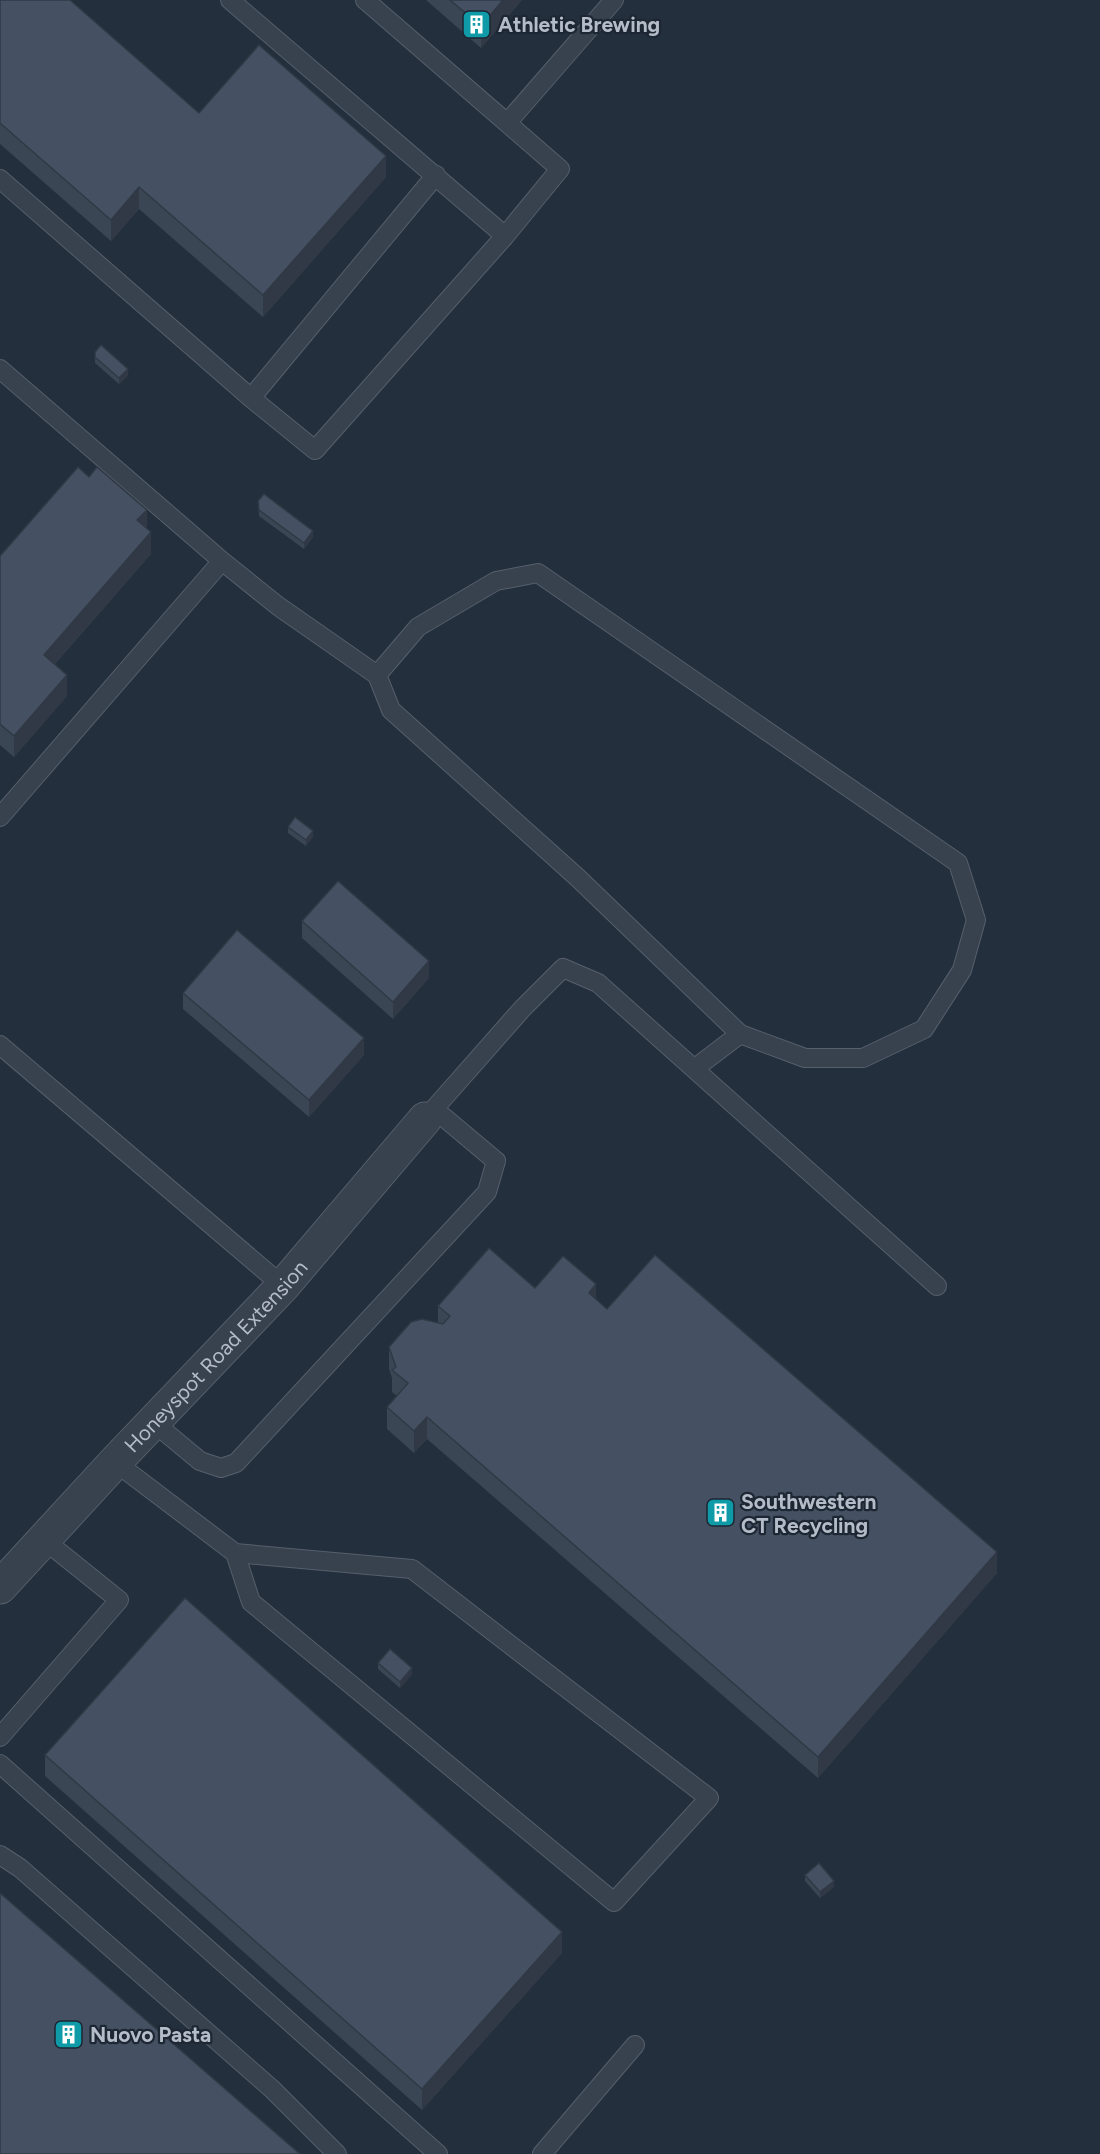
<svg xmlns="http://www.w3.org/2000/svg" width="1100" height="2154" font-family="Figtree,sans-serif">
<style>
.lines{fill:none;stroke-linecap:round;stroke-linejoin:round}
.lane-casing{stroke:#565f6c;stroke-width:20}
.street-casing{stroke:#565f6c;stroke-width:35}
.lane{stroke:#38414e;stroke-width:18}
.street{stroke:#38414e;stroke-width:33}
.wall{fill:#3b4654}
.shaded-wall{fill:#303945}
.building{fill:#455162;stroke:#303945;stroke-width:1.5}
.labels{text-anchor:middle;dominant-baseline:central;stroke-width:4.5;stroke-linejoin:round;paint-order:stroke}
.poi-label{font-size:21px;font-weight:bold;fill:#b4bcc9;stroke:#1d2633;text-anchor:start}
.street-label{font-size:21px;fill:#b4bcc9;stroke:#1d2633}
</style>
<rect width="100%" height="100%" fill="#242f3e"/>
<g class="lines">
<defs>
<path id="lane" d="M365 0 507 123 614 0
M0 179 251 398 315 450 505 236 230 0
M505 236 560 169 507 123
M0 369 222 561 278 606 377 675 418 627 496 581 538 573 958 863 976 920 962 970 924 1029 863 1058H805L740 1034 694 1069
M251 398 436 175
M377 675 391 710 578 878 740 1034
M0 817 222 561
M0 1045 283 1286
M425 1119 522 1009 563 968 598 983 937 1286
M153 1422 200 1461 221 1468 236 1463 487 1192 496 1161 434 1109
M115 1462 235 1553 412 1569 709 1798 614 1902 251 1602 235 1553
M0 1737 119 1600 43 1539
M0 1764 438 2154
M0 1855 20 1868 272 2089 337 2154
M542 2154 635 2045"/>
<g id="street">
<path id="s1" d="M0 1587 115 1462 283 1286 425 1119"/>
</g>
</defs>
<use href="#lane" class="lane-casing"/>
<use href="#street" class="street-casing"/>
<use href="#lane" class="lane"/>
<use href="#street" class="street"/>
</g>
<path class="wall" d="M0 0 199 113 386 177 263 317 139 209 111 241 0 144Z
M426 0H522L481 48Z
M95 352 128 375 119 384 95 363Z
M258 501 313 537 304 549 259 516Z
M147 528 151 554 55 664 67 696 14 757 0 745V556Z
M288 827 313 837 306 846 288 833Z
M302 921 429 978 393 1019 302 938Z
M183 993 364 1055 309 1117 183 1009Z
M535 1288 596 1299 607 1309 997 1573 818 1778 427 1439 414 1453 387 1429V1407L397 1396 392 1392V1378L389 1369V1347L438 1323V1306Z
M378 1663 412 1674 400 1688 378 1669Z
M45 1755 562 1953 422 2110 45 1776Z
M805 1875 834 1887 820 1898 805 1881Z"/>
<path class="shaded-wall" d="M503 0H522L481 48V26Z
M386 156V177L263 317V295Z
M139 187V209L111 241V220Z
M128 369V375L119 384V378Z
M147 510V531L137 520Z
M313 531V537L304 549V543Z
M151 532V554L44 676V655Z
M67 675V696L14 757V736Z
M313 831V837L306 846V840Z
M429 961V978L393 1019V1002Z
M364 1038V1055L309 1117V1100Z
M596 1284V1305L589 1293Z
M427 1417V1439L414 1453V1431Z
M997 1552V1573L818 1778V1757Z
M412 1668V1674L400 1688V1682Z
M834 1881V1887L820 1898V1892Z
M562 1932V1953L422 2110V2089Z"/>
<path class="building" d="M0 0H70L199 113 259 45 386 156 263 295 139 187 111 220 0 123Z
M450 0H503L481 26Z
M101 345 128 369 119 378 95 357V352Z
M78 467 89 477 97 467 147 510 137 520 151 532 44 655 67 675 14 736 0 724V556Z
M264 494 313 531 304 543 259 510 258 501Z
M295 817 313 831 306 840 288 827Z
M338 881 429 961 393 1002 302 921Z
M237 930 364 1038 309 1100 183 993Z
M489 1248 535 1288 563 1256 596 1284 589 1293 607 1309 655 1255 997 1552 818 1757 427 1417 414 1431 387 1407 408 1383 392 1370 396 1367 389 1347 411 1322 422 1319 443 1324 450 1316 438 1306Z
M185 1598 562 1932 422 2089 45 1755Z
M390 1649 412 1668 400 1682 378 1663Z
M819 1863 834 1881 820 1892 805 1875Z
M0 1893 300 2154H0Z"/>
<defs>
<symbol id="building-square" viewBox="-11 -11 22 22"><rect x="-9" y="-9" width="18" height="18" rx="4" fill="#0f9aa8" stroke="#1d2633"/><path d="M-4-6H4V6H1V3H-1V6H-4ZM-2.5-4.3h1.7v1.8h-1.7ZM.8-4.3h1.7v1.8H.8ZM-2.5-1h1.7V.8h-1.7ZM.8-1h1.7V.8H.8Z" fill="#fff"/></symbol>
</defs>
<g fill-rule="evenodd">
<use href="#building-square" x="460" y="8" width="33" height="33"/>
<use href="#building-square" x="704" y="1496" width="33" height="33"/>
<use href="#building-square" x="52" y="2018" width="33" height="33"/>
</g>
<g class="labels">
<g class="poi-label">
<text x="498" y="24">Athletic Brewing</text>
<text x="741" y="1501">Southwestern<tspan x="741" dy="24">CT Recycling</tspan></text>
<text x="90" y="2034">Nuovo Pasta</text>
</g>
<g class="street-label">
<text stroke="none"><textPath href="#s1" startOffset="316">Honeyspot Road Extension</textPath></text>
</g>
</g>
</svg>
